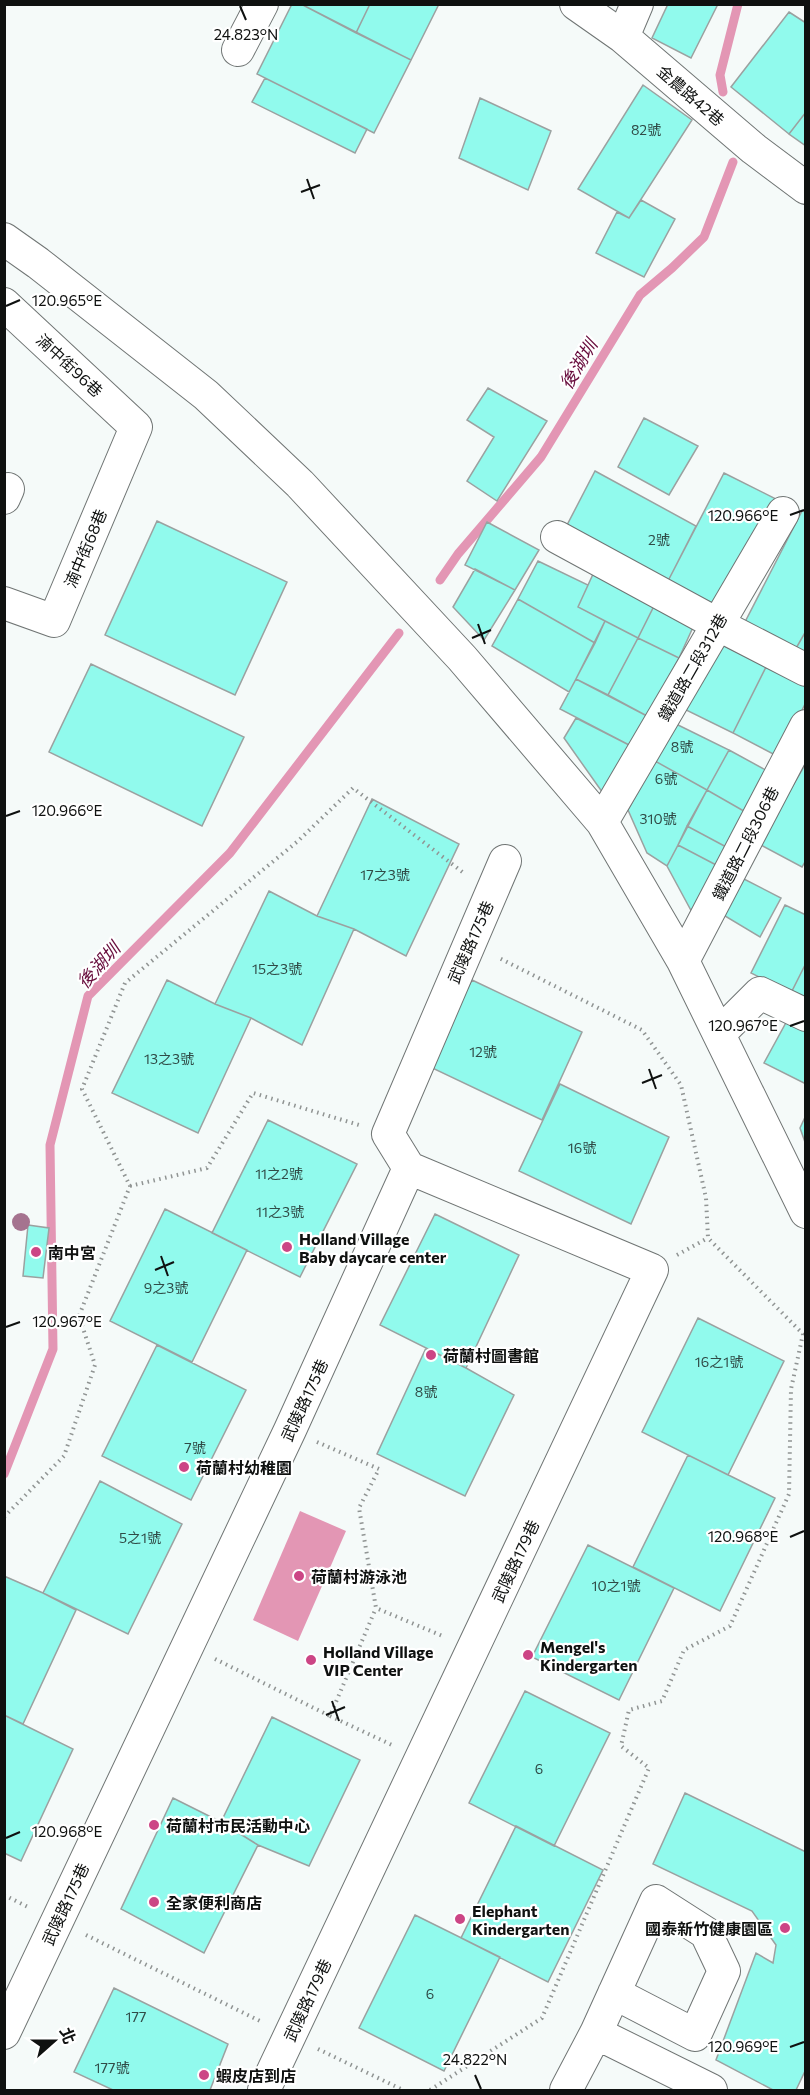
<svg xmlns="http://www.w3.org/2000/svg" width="810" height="2095" font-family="Commissioner,'Noto Sans TC',sans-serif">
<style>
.water{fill:#e396b4}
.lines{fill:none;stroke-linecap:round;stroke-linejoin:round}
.stream{stroke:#e396b4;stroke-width:9}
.building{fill:#91faed;stroke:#9ba1a0;stroke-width:1.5}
.minor-casing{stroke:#707574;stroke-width:34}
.path{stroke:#909493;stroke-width:4;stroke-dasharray:1.5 4.5;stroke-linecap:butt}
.minor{stroke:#fff;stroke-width:32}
.tree{fill:#a5738f}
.ticks{fill:none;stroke:#0f1110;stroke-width:2}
.poi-dot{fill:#cc4585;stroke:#fff;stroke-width:2}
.labels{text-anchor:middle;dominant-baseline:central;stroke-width:4.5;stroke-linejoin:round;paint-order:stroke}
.number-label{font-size:14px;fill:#304b47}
.street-label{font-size:16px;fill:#0f1110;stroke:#fff}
.poi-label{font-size:16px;font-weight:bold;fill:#0f1110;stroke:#fff;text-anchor:start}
.water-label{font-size:18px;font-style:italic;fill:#680d3d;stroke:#fff}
.ticks-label{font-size:15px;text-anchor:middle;fill:#0f1110;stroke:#fff;stroke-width:4.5;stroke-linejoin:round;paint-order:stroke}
</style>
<rect width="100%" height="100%" fill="#f5faf9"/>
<path class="water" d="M300 1511 346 1531 298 1641 253 1620Z"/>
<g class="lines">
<path class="stream" d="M723 92 720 75 738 4
M440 580 458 554 541 457 640 295 672 268 704 237 733 162
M4 1474 53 1349 50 1145 88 996 230 853 399 633"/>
</g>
<path class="building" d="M292 4H301L411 60 374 133 257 74Z
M301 4H370L356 33Z
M370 4H439L411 60 356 33Z
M668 4H718L691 58 652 38Z
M789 12 806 23V112L789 134 731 87Z
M265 78 367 129 355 153 252 102Z
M643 85 692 120 629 218 578 189Z
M480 98 551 131 528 190 459 158Z
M806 112V146L789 134Z
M641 200 675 219 644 277 596 253 617 212 629 218Z
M488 388 547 421 497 501 467 481 494 437 467 420Z
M644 418 698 446 669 495 618 467Z
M595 471 696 526 668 581 566 527Z
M724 473 778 500 718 606 668 581Z
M802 511 806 512V631L795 650 745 622Z
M157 521 287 582 235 695 105 635Z
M487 522 539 550 515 590 465 565Z
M538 561 588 585 578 607 605 621 595 643 518 599Z
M475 569 515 590 484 640 453 607Z
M594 572 655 604 638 638 578 607Z
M518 599 595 643 569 692 492 646Z
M655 604 694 625 679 658 638 638Z
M605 621 638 638 608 695 576 679Z
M806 631V656L795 650Z
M638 638 679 658 647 716 608 695Z
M716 642 766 667 733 733 682 708Z
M91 664 244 737 202 826 49 752Z
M766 667 806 686V702L779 757 733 733Z
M576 679 647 716 631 746 560 709Z
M576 718 631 746 605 796 564 738Z
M674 723 729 750 707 790 655 761Z
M729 750 773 774 749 814 707 790Z
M655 761 707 790 667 866 647 853 628 810Z
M806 763V860L802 867 759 844Z
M707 790 749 814 730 849 687 826Z
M372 799 459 844 406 956 354 929 317 916Z
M687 826 730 849 720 867 678 845Z
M678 845 720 867 694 916 667 866Z
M742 878 781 898 760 937 720 913Z
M269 891 317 916 354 929 302 1045 251 1018 215 1004Z
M785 905 806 915V963L791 993 751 973Z
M806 963V1001L791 993Z
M167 980 215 1004 251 1018 198 1133 112 1093Z
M472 980 582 1032 542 1120 428 1066Z
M788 1019 806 1027V1084L764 1063Z
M560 1084 669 1137 631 1224 519 1171Z
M806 1115V1145L800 1128Z
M268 1120 357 1164 300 1277 212 1233Z
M165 1209 247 1250 192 1362 110 1321Z
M435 1214 519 1255 466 1368 380 1325Z
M28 1225 49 1228 43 1278 23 1276Z
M698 1318 784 1361 728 1475 642 1432Z
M157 1345 246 1390 191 1500 102 1456Z
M426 1348 466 1368 514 1395 465 1496 377 1454Z
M688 1455 775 1498 720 1611 633 1567Z
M100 1481 182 1524 128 1634 43 1593Z
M588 1545 674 1588 619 1700 532 1657Z
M4 1576 43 1593 76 1610 23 1724 4 1715Z
M525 1691 610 1733 554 1846 469 1803Z
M4 1715 73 1749 21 1861 4 1853Z
M272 1717 360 1760 309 1866 258 1845 221 1822Z
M685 1793 806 1852V2069L796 2090H773L716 2060 756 1953 773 1963 776 1945 752 1911 653 1864Z
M173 1798 221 1822 258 1845 204 1953 121 1909Z
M516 1826 603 1870 548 1982 461 1938Z
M415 1915 500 1957 444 2071 359 2028Z
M114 1988 228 2044 210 2090H113L74 2072Z"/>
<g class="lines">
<defs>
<path id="minor" d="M576 4 623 37 754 149 806 188
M623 37 637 4
M238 50 262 4
M4 239 38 263 206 395 300 484 462 658 602 822 683 961 806 1212
M4 304 136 427 54 621 4 603
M4 498 8 489
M557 537 717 624 806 670
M602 822 783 513
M683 961 806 726
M719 1034 760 993 806 1015
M4 2033 290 1430 409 1168 388 1134 505 861
M596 2033 656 1901 706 1933 724 1971 695 2035 614 1993
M264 2090 652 1270 409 1168
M566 2090 596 2033 711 2090"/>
</defs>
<use href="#minor" class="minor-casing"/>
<path class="path" d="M130 1186 207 1168 253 1093 359 1125
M677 1255 708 1238
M317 1442 379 1469 359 1508 376 1608 445 1637
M4 1517 64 1456 95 1365 79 1316 130 1186 82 1089 125 983 298 841 353 788 465 874
M215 1659 330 1716 376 1608
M330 1716 392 1745
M4 1895 28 1907
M86 1935 262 2022
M318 2049 403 2090
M430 2090 542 2018 649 1768 621 1746 629 1710 662 1701 684 1650 730 1626 789 1494 791 1389 803 1334 708 1238 706 1198 681 1085 642 1030 497 957"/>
<use href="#minor" class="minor"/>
</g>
<circle class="tree" cx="21" cy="1222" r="9"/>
<path class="ticks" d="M240 6 246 20M307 179 314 199M301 192 320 185M6 306 20 300M790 515 804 510M478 624 485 644M472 638 491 630M6 816 20 811M790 1026 804 1021M649 1069 656 1089M642 1083 662 1075M161 1256 168 1276M155 1270 174 1262M6 1327 20 1322M790 1537 804 1531M332 1701 339 1721M326 1715 345 1707M6 1838 20 1832M790 2047 804 2042M475 2075 481 2089"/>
<g class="poi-dot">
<circle cx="287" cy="1247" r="6"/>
<circle cx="36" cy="1252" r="6"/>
<circle cx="431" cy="1355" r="6"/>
<circle cx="184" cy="1467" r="6"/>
<circle cx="299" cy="1576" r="6"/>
<circle cx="528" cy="1655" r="6"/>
<circle cx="311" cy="1660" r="6"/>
<circle cx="154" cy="1825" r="6"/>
<circle cx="154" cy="1902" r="6"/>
<circle cx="460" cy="1919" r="6"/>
<circle cx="785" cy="1928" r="6"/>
<circle cx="204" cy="2075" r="6"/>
</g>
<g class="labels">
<g class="number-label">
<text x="646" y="129">82號</text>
<text x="659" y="539">2號</text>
<text x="682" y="746">8號</text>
<text x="666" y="778">6號</text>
<text x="658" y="818">310號</text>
<text x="385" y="874">17之3號</text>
<text x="277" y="968">15之3號</text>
<text x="483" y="1051">12號</text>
<text x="169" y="1058">13之3號</text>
<text x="582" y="1147">16號</text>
<text x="279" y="1173">11之2號</text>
<text x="280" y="1211">11之3號</text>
<text x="166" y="1287">9之3號</text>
<text x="719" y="1361">16之1號</text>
<text x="426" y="1391">8號</text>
<text x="195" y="1447">7號</text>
<text x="140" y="1537">5之1號</text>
<text x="616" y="1585">10之1號</text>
<text x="539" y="1768">6</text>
<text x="430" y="1993">6</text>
<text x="136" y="2016">177</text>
<text x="112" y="2067">177號</text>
</g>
<g class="street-label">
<text transform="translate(691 95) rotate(41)">金農路42巷</text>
<text transform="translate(70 365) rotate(43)">湳中街96巷</text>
<text transform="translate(85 548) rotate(-67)">湳中街68巷</text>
<text transform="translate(692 667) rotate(-60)">鐵道路二段312巷</text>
<text transform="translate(745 843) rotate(-63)">鐵道路二段306巷</text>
<text transform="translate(470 942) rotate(-66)">武陵路175巷</text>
<text transform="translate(304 1400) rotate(-65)">武陵路175巷</text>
<text transform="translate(515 1561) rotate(-65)">武陵路179巷</text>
<text transform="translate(65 1904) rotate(-65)">武陵路175巷</text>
<text transform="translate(307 2000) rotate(-65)">武陵路179巷</text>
</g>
<g class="poi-label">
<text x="299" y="1238">Holland Village<tspan x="299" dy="18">Baby daycare center</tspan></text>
<text x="48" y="1252">南中宮</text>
<text x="443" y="1355">荷蘭村圖書館</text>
<text x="196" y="1467">荷蘭村幼稚園</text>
<text x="311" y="1576">荷蘭村游泳池</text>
<text x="540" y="1646">Mengel's<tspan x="540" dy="18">Kindergarten</tspan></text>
<text x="323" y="1651">Holland Village<tspan x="323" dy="18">VIP Center</tspan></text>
<text x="166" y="1825">荷蘭村市民活動中心</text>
<text x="166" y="1902">全家便利商店</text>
<text x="472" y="1910">Elephant<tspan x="472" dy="18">Kindergarten</tspan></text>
<text x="773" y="1928" text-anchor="end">國泰新竹健康園區</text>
<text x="216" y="2075">蝦皮店到店</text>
</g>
<g class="water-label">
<text transform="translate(578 364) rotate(-59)">後湖圳</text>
<text transform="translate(98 965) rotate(-48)">後湖圳</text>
</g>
</g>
<g class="ticks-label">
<text x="246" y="40">24.823°N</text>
<text x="67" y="306">120.965°E</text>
<text x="743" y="521">120.966°E</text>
<text x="67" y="816">120.966°E</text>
<text x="743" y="1031">120.967°E</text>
<text x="67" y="1327">120.967°E</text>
<text x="743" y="1542">120.968°E</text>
<text x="67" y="1837">120.968°E</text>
<text x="743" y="2052">120.969°E</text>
<text x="475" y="2065">24.822°N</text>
</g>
<rect width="810" height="2095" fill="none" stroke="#0f1110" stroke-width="12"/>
<g transform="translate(54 2041) rotate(69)" stroke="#ffffff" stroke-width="4.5" paint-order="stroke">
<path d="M0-4.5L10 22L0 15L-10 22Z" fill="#0f1110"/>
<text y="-9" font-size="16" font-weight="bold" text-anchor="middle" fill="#0f1110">北</text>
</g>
</svg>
